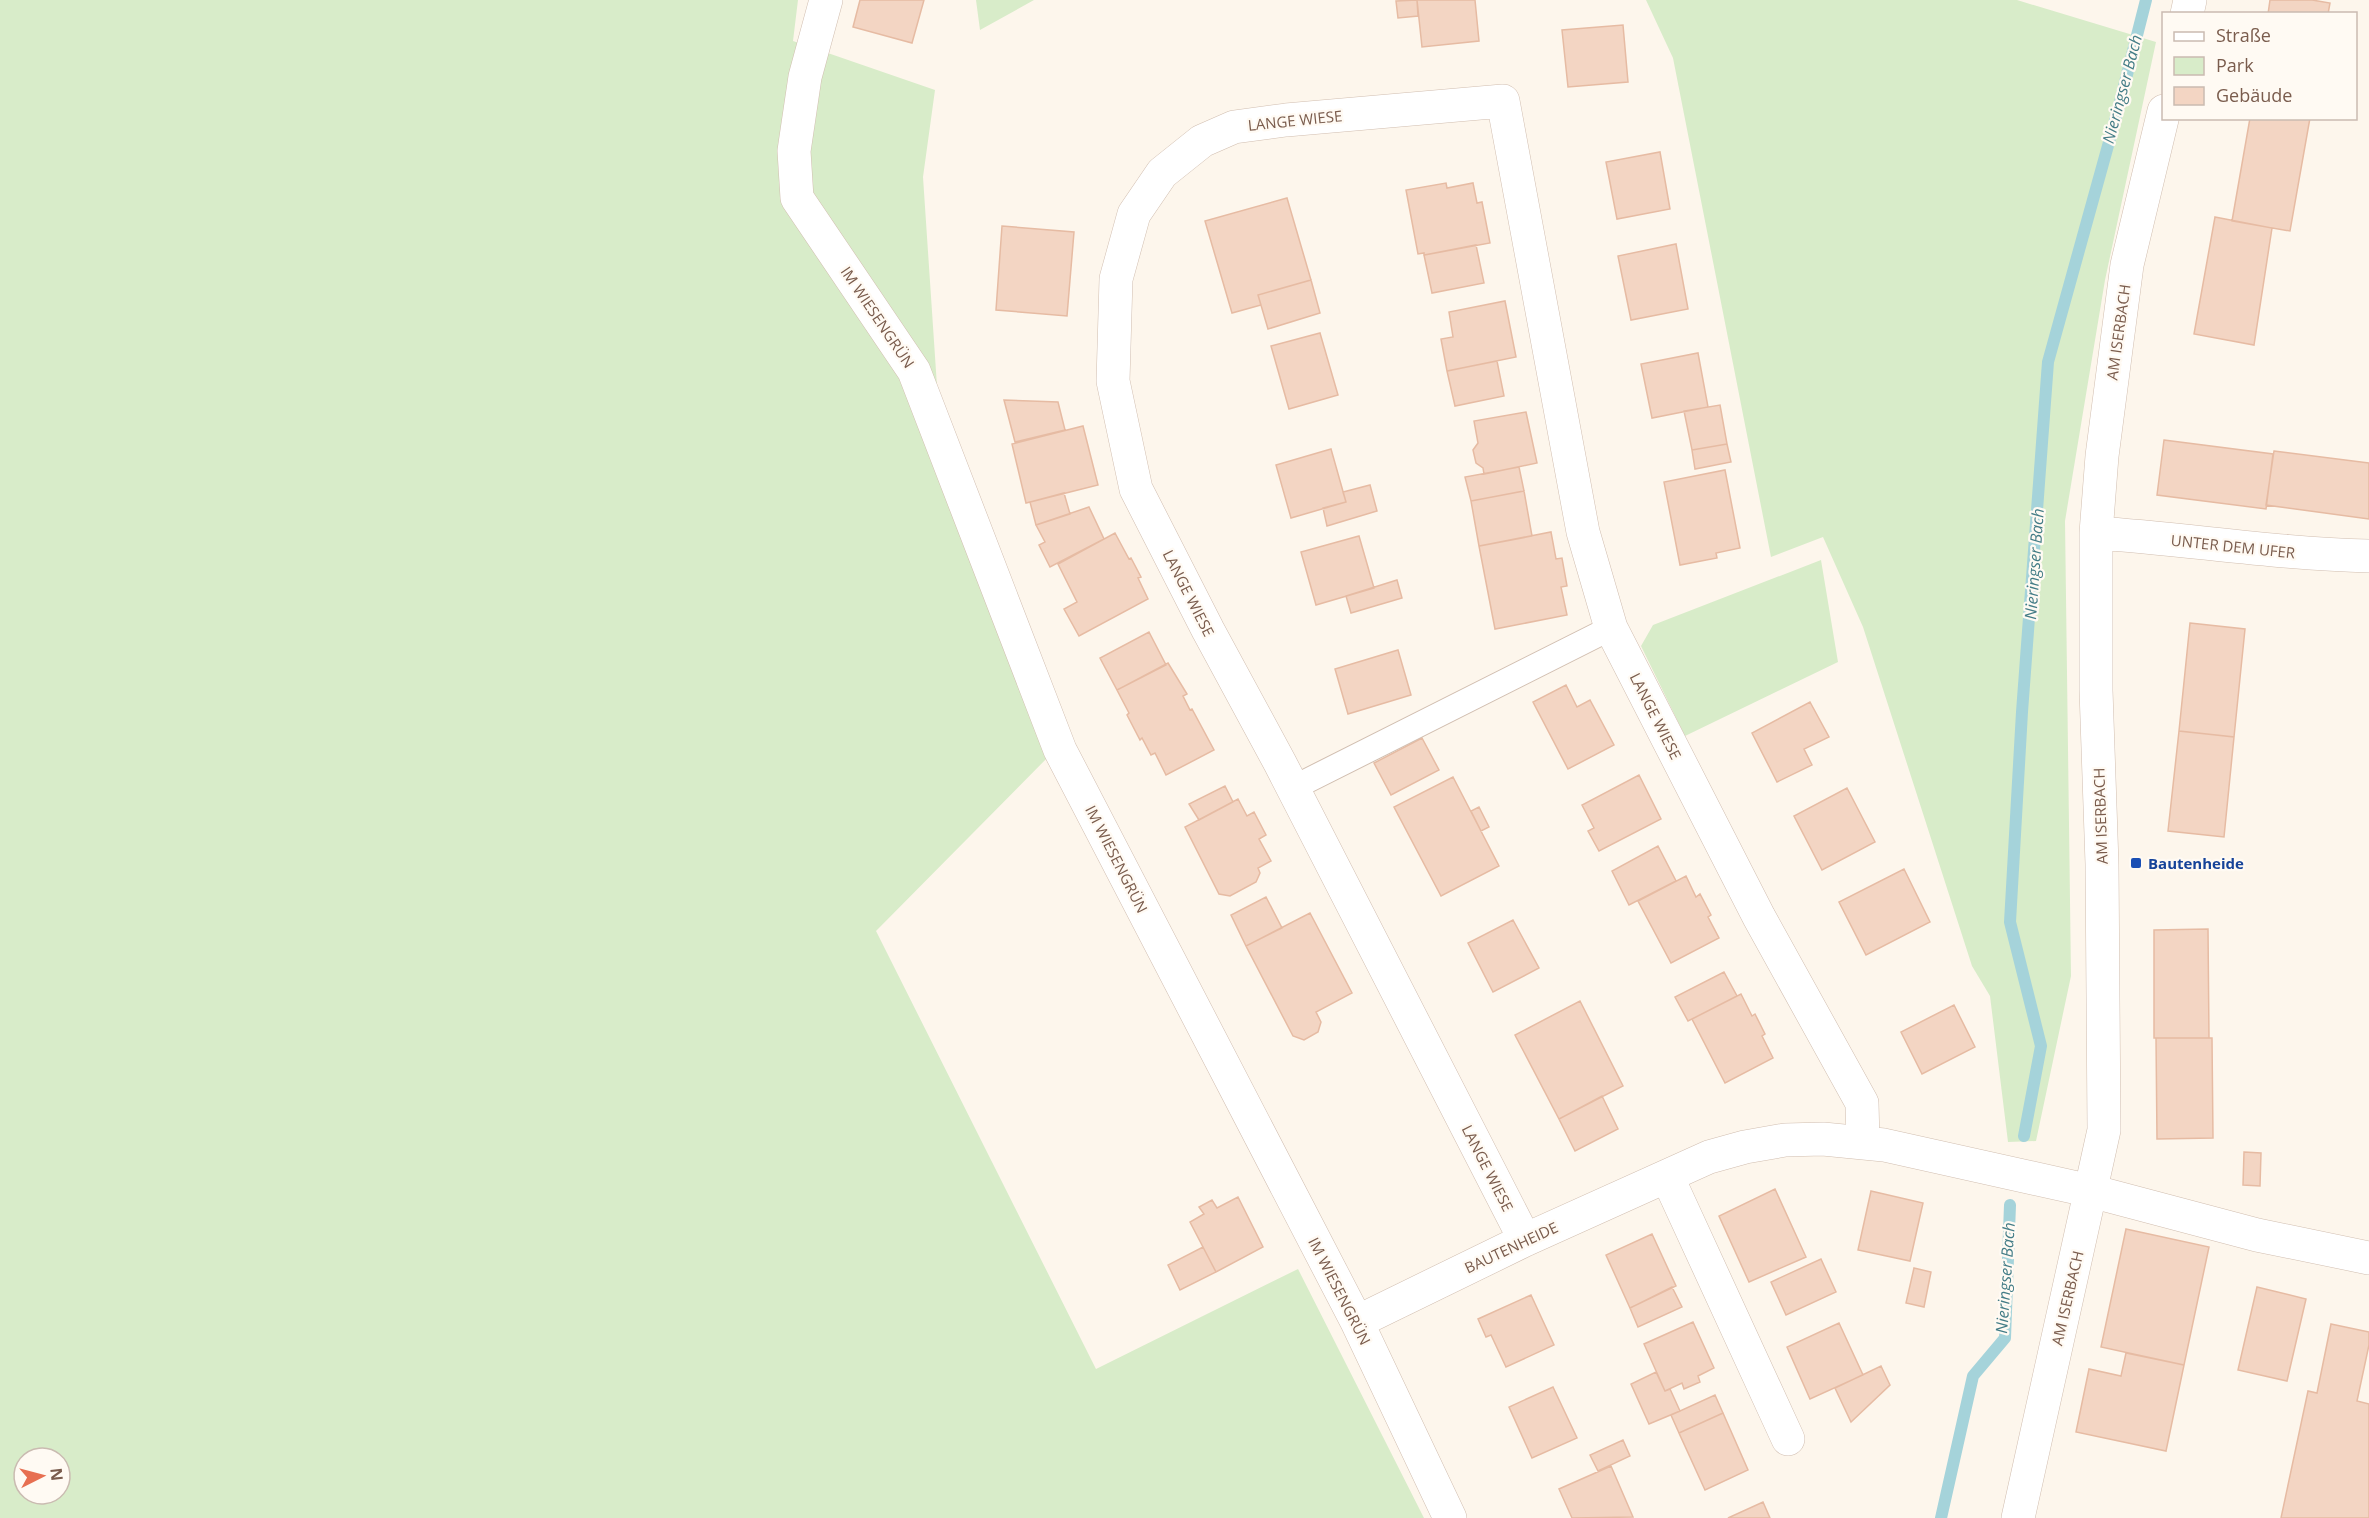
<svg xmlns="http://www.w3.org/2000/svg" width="2369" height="1518" font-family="'Open Sans',sans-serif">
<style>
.green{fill:#d8ecc9;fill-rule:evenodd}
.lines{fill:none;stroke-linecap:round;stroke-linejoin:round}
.stream{stroke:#a5d3da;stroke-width:12}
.building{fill:#f3d5c3;stroke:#e6bba3;stroke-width:1.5}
.lane-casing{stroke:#d1beb0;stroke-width:26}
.street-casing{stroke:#d1beb0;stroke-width:34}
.lane{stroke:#fff;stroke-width:24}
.street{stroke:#fff;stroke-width:33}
.transit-dot{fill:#1a4fb4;stroke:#fffaf3;stroke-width:2}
.labels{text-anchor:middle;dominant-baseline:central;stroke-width:4.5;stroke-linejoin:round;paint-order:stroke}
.street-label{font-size:15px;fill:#7a5c4d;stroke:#fffaf3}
.transit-label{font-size:15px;font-weight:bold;fill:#164399;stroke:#fffaf3;text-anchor:start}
.water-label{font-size:16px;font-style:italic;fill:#437c86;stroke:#fffaf3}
</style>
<rect width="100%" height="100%" fill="#fdf6ec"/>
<path class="green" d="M0 0H798L793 41 935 90 923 177 939 416 1056 749 876 931 1096 1369 1298 1269 1424 1518H0ZM24 1458H60V1494H24Z
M976 0H1034L980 30Z
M1646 0H2017L2156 42 2105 280 2065 521 2071 976 2036 1141 2008 1142 1990 996 1972 966 1863 627 1823 537 1771 557 1673 58Z
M1821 560 1838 662 1685 736 1641 646 1653 625Z"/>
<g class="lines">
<path class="stream" d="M2024 1136 2041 1046 2010 922 2022 712 2048 362 2119 106 2146 0
M1941 1518 1973 1376 2005 1338 2010 1205"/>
</g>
<path class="building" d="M860 0H924L912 43 853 27Z
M1417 0 1418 16 1398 18 1396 1Z
M1417 0H1475L1479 41 1422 47Z
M2270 0H2312L2330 3 2328 14H2268Z
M1623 25 1628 82 1568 87 1562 30Z
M2250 118H2310L2290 231 2232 221Z
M1660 152 1670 209 1617 219 1606 162Z
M1446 183 1447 188 1473 183 1477 203 1482 202 1490 243 1424 255V253L1418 254 1406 190Z
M1287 198 1311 280 1258 295 1261 305 1232 313 1205 221Z
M2215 217 2272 228 2254 345 2194 334Z
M1002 226 1074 232 1067 316 996 310Z
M1676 244 1688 309 1631 320 1618 256Z
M1476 245 1484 283 1432 293 1424 255Z
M1311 280 1320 313 1268 329 1258 295Z
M1505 301 1516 357 1447 371 1441 339 1453 337 1449 312Z
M1320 333 1338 395 1289 409 1271 346Z
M1698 353 1708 407 1652 418 1641 364Z
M1497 361 1504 396 1455 406 1447 371Z
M1004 400 1058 402 1065 430 1015 442Z
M1720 405 1727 444 1692 450 1684 411Z
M1526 412 1537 463 1484 474 1483 468 1476 463 1473 450 1478 443 1474 421Z
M1083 426 1098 485 1026 503 1012 444Z
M2164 440 2273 454 2266 509 2157 495Z
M1727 444 1731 462 1695 469 1692 450Z
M1331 449 1346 502 1291 518 1276 465Z
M2274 451 2369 463V519L2266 505Z
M1519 467 1524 491 1471 501 1465 477Z
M1725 470 1740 548 1716 553 1717 558 1680 565 1664 482Z
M1370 485 1377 511 1327 526 1323 508 1346 502 1343 492Z
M1524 491 1532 536 1479 546 1471 501Z
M1064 493 1070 514 1036 525 1030 502Z
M1089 507 1104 539 1050 567 1039 545 1045 542 1036 525Z
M1551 532 1556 559 1562 558 1567 586 1561 587 1567 615 1495 629 1479 546Z
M1115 533 1129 559 1131 558 1141 577 1138 578 1148 599 1079 636 1064 609 1077 602 1058 564Z
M1359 536 1374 588 1316 605 1301 552Z
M1397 580 1402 598 1351 613 1346 596Z
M2190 623 2245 629 2234 737 2179 731Z
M1149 632 1166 665 1117 690 1100 658Z
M1398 650 1411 695 1348 714 1335 669Z
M1168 663 1187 694 1183 696 1190 710 1192 709 1214 750 1166 775 1155 753 1151 755 1142 738 1140 740 1127 715 1129 713 1117 690Z
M1566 685 1577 707 1590 700 1614 745 1568 769 1533 702Z
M1810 702 1829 737 1804 749 1812 765 1777 782 1752 733Z
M2179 731 2234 737 2224 837 2168 831Z
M1422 738 1439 770 1391 795 1374 763Z
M1639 775 1661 819 1599 851 1588 831 1594 828 1582 805Z
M1453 777 1499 866 1441 896 1394 807Z
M1225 786 1233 802 1199 820 1189 804Z
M1847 788 1875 842 1822 870 1794 816Z
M1238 799 1247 816 1254 812 1266 835 1259 839 1271 861 1258 868 1260 873 1256 882 1230 896 1219 894 1185 827Z
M1479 807 1489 827 1481 831 1471 811Z
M1658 846 1676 881 1629 905 1612 871Z
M1904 869 1930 922 1866 955 1839 902Z
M1686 876 1696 897 1700 894 1711 915 1708 917 1719 938 1671 963 1638 901Z
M1266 897 1282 928 1246 946 1231 915Z
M1310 913 1352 993 1316 1012 1321 1022 1318 1032 1304 1040 1293 1036 1246 946Z
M1513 920 1539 968 1493 992 1468 943Z
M2208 929 2209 1038H2154V930Z
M1724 972 1737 996 1688 1021 1675 997Z
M1741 994 1752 1016 1755 1014 1765 1034 1762 1036 1773 1058 1725 1083 1692 1019Z
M1580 1001 1623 1086 1559 1119 1515 1035Z
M1954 1005 1975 1047 1922 1074 1901 1032Z
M2156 1038H2212L2213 1138 2157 1139Z
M1602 1096 1618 1129 1575 1151 1559 1119Z
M2244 1152 2261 1153 2260 1186 2243 1185Z
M1775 1189 1806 1257 1749 1282 1719 1216Z
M1871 1191 1923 1203 1910 1261 1858 1250Z
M1238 1197 1263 1247 1216 1272 1190 1222 1204 1214 1199 1207 1212 1200 1217 1208Z
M2126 1229 2209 1247 2184 1365 2101 1347Z
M1652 1234 1676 1286 1630 1308 1606 1255Z
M1203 1247 1216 1272 1180 1290 1168 1265Z
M1821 1259 1836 1292 1786 1315 1771 1282Z
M1914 1268 1931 1272 1924 1307 1906 1303Z
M1672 1287 1682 1307 1638 1327 1630 1308Z
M2257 1287 2306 1299 2287 1381 2238 1370Z
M1531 1295 1554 1345 1506 1367 1491 1335 1486 1337 1478 1319Z
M1693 1322 1714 1368 1698 1376 1700 1382 1684 1389 1682 1383 1665 1391 1644 1344Z
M1839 1323 1863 1375 1810 1399 1787 1347Z
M2331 1324 2369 1332V1345L2357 1401 2369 1404V1518H2281L2308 1391 2317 1393Z
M2126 1353 2184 1365 2166 1451 2076 1432 2089 1369 2121 1376Z
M1881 1366 1890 1385 1851 1422 1835 1388Z
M1656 1372 1665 1391 1670 1389 1680 1411 1649 1424 1631 1384Z
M1553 1387 1577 1438 1532 1458 1509 1407Z
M1715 1395 1723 1413 1679 1433 1671 1415Z
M1723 1413 1748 1470 1705 1490 1679 1433Z
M1623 1440 1630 1456 1598 1471 1590 1455Z
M1611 1466 1633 1517 1572 1518 1559 1489Z
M1763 1502 1770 1518H1728Z"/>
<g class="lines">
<defs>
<path id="lane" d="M1293 788 1611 628"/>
<path id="street" d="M826 0 805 77 794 151 797 198 914 371 1060 750 1357 1322 1450 1518
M2187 14 2190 0
M2096 533C2187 539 2278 554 2369 556
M1667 1176 1788 1439
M1525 1240 1280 763 1208 630 1136 489 1113 381 1116 279 1134 214 1162 173 1202 141 1234 127 1286 120 1503 101 1583 532 1611 628 1759 917 1862 1103 1863 1141
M1357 1322 1525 1240 1709 1157 1745 1147 1785 1140 1823 1139 1884 1145 2091 1191 2257 1235 2369 1258
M2018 1518 2104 1130 2102 864 2096 690V533L2102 456 2127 265 2164 111"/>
</defs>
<use href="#lane" class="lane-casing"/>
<use href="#street" class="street-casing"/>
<use href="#lane" class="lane"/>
<use href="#street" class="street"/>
</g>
<rect class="transit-dot" x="2130" y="857" width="12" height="12" rx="3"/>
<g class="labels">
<g class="street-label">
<text transform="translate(1295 120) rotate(-6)">LANGE WIESE</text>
<text transform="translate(878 317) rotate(56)">IM WIESENGRÜN</text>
<text transform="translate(2118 332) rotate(-82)">AM ISERBACH</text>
<text transform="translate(2233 546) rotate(6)">UNTER DEM UFER</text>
<text transform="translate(1189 593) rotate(63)">LANGE WIESE</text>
<text transform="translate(1656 716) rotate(63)">LANGE WIESE</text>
<text transform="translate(2100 816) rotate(-92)">AM ISERBACH</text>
<text transform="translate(1117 859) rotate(63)">IM WIESENGRÜN</text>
<text transform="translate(1488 1168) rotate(63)">LANGE WIESE</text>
<text transform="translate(1511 1247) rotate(-25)">BAUTENHEIDE</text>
<text transform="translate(1340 1291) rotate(63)">IM WIESENGRÜN</text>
<text transform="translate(2067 1298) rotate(-77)">AM ISERBACH</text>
</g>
<g class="transit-label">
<text x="2148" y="863">Bautenheide</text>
</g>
<g class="water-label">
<text transform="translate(2122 89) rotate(-75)">Nieringser Bach</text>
<text transform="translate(2034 564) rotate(-86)">Nieringser Bach</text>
<text transform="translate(2005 1278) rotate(-86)">Nieringser Bach</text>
</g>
</g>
<rect x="2162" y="12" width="195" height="108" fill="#fffaf3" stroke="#cabbb1" stroke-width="1.5"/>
<rect x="2174" y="32" width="30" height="9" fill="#ffffff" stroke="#cabbb1" stroke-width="1.5"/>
<text x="2216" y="42" font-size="18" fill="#7a5c4d">Straße</text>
<rect x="2174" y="57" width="30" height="18" fill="#d8ecc9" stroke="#cabbb1" stroke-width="1.5"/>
<text x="2216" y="72" font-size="18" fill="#7a5c4d">Park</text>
<rect x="2174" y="87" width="30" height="18" fill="#f3d5c3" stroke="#cabbb1" stroke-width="1.5"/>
<text x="2216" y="102" font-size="18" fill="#7a5c4d">Gebäude</text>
<g transform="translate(42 1476) rotate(84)"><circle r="28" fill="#fffaf3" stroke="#cabbb1" stroke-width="1.5"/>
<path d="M0-4.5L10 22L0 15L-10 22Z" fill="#e76f51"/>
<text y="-9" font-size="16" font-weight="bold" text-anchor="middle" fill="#7a5c4d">N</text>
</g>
</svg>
